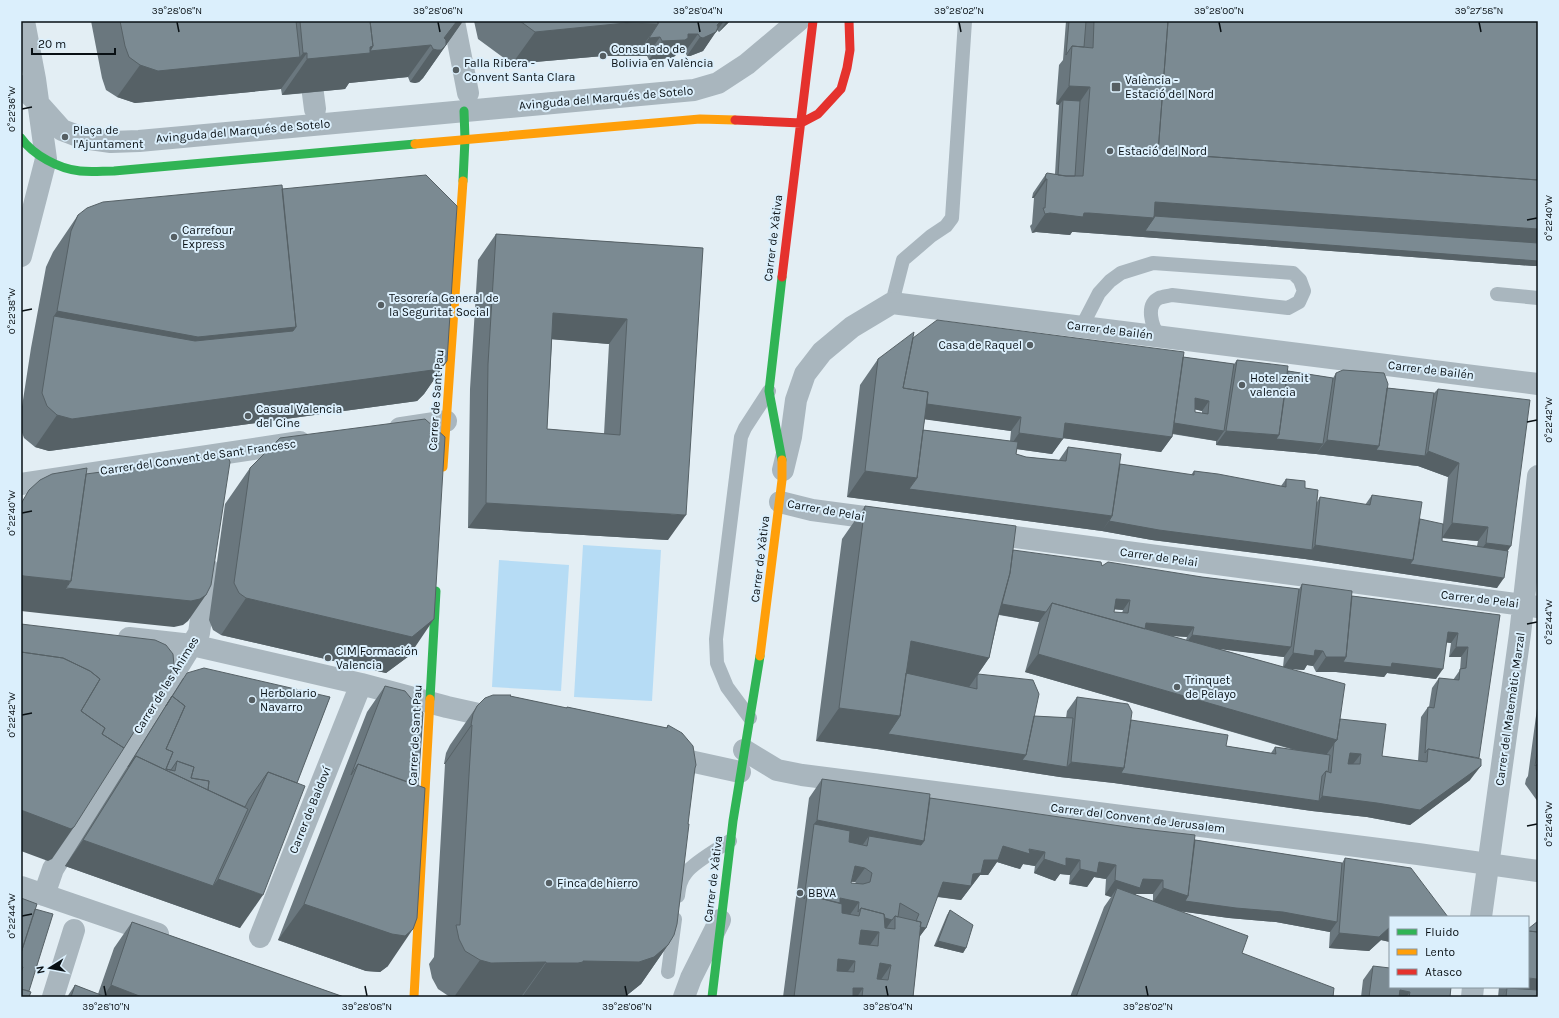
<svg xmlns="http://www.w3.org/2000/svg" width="1559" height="1018" font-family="Karla,sans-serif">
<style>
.green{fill:#b6dcf5}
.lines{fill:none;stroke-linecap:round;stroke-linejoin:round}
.lane{stroke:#a9b6be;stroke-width:14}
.street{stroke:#a9b6be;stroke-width:22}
.fast{stroke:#30b455;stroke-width:9}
.slow{stroke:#ff9f0a;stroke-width:9}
.jam{stroke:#e5322d;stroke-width:9}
.wall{fill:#6a777e;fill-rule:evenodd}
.shaded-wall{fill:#566166}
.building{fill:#7b8a92;stroke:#566166;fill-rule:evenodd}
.ticks{fill:none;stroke:#091014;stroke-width:1.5}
.poi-dot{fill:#555e62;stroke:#dbeffc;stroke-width:1.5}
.labels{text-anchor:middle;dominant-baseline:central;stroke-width:4;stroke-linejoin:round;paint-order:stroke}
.poi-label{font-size:12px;fill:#091014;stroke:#dbeffc;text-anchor:start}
.street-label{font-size:12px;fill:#091014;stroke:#dbeffc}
.neatline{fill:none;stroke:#091014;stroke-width:1.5}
.ticks-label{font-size:10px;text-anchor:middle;fill:#091014}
</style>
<rect width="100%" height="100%" fill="#e3eef4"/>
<path class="green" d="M583 545 661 550 652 701 574 697Z
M499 560 569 565 561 691 492 687Z"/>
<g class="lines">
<path class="lane" d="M1497 294 1538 298
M892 303 903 260 931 236 946 226 952 218 965 21
M1082 326 1099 293 1110 281 1121 273 1153 263 1293 273 1300 280 1304 291 1299 302 1288 308 1172 295C1168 296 1162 297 1159 298 1145 305 1152 327 1159 336
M750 718 727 687 717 663 716 639 741 437 745 428 769 391
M678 896C679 888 680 880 686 873 693 863 719 848 730 841
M668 972 675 919"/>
<path class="street" d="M454 21 468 93
M21 86 37 102 62 130 83 138 111 142 139 141 694 90 718 83 747 64 798 21
M312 86 315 109
M21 256 46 159 35 79 24 21
M400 428 446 421
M783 470 791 437 796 400 805 374 822 352 852 327 892 303 1538 384
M21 484 300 442
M780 502 812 510 887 520
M985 533 1538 607
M129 638 192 645 361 684 447 707 501 719
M744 750 777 770 802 775 1418 854 1538 871
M667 756 740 772
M21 887 158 934
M44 895 53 869 199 633 208 569
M1481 917 1520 634 1538 476
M260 937 361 684
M53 997 74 930
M684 997 691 978 720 920
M1472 997 1473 987"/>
<path class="fast" d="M21 138C33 155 59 169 80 171 91 172 103 171 114 171L415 144
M463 181 465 139 464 111
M782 460 769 391 782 277
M430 699 436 591
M712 997 733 821 760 656"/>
<path class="slow" d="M415 144 700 119 735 120
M443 467 463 181
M760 656 782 480V460
M414 997 430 699"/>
<path class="jam" d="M735 120 801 123 818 114 841 89 847 68 850 50 849 21
M782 277 813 21"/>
</g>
<path class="wall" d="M91 21H463L423 78 419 82 415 83 410 82 408 77 349 83 345 89 295 94 282 95 281 89 135 103 117 97 106 90 102 78Z
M474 21H730L719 32 717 30 716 31 703 51 690 56H687L685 52 677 53 675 56 671 58 649 60 647 56H603L512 64 478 39Z
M1066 21H1538V266H1534L1075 232H1072L1070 235 1036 232 1032 233 1030 226 1032 224 1034 198H1032L1033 193 1046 174H1055L1059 105 1056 104 1059 65 1063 60Z
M282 189 447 361 424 394 417 401 49 451 35 447 24 438 21 430V413L31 348 46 267 53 252 78 215Z
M496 234 703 248 668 540 468 528 470 389 478 260ZM552 339 609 344 604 434 547 429Z
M913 338 1183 357 1234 364 1237 360 1288 371 1333 378 1336 373 1387 388 1434 393 1438 389 1508 551 1497 588 1305 559 1152 540 1102 531 847 497 860 385 878 359ZM1195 409 1202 411V413L1195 412ZM925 419 1011 431 1010 441 923 430ZM1172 434 1216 441V445L1316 454 1418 466 1448 477 1442 533 1420 519 1372 495 1365 505 1320 497 1317 502 1286 479 1281 486 1194 471 1191 475 1120 464 1068 447 1059 460 1026 457 1016 454 1017 449 1052 454 1063 438 1161 452 1172 437ZM1442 538 1478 541 1477 546 1442 541Z
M250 468 409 656 386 673 221 635 213 630 209 620 225 504Z
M865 506 1013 550 1102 566 1202 577 1299 589 1302 584 1352 596 1500 615 1470 780 1410 825 1367 817 1312 811 1114 783 1060 777 877 749 816 741 842 539ZM1114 609 1123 610 1122 613 1114 612ZM999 615 1039 622 1025 672 1294 750 1275 747 1271 753 1226 746 1131 720 1077 697 1067 711 1066 718 1034 716 978 674 989 658ZM1171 636 1187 637 1186 640ZM1446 642 1451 643 1449 657H1461L1460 670 1453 680 1439 678 1432 688 1429 707H1428L1421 717 1418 761 1382 756 1340 719 1289 669 1304 670 1307 665 1313 666 1316 672H1336L1384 677 1387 673 1436 679ZM1216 648 1284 657 1283 667Z
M183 678 330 697 240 928 65 866Z
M385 686 388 966 380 972 366 971 278 940 367 712Z
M510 696 566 708 567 707 666 728 668 725 695 768 668 945 641 984 626 996 624 997H450L438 989 432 978 429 964 434 957 445 764H444L446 753 450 745 477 706Z
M1538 701V802L1525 784 1526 779 1528 776Z
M822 779 930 798 1342 863 1345 858 1390 917V942L1381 940 1369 951 1329 948 1330 932 1276 922 1229 918 1179 911 1242 953 1333 997H1070L1104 907 1111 897 1105 895 1106 879 1094 877 1087 887 1069 884 1070 875 1060 874 1055 881 1034 873 1035 866 1023 864 1020 869 997 862 988 875H980L961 900 937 897 926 928 919 937 913 997H783L809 798ZM851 882H855L856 883H851ZM1136 894H1153V901L1135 895Z
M950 910 966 948 963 953 934 946 947 915Z
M132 922 344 997H67L75 985 98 994 114 948Z
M1373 966 1450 997H1361L1363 980Z
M1499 987H1528L1538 997H1498Z"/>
<path class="shaded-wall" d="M457 21H463L423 78 419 82 415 83 410 82 433 49Z
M721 21H724L715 33 716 32 703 51 690 56H687L700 37 717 25Z
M727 21H730L719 32Z
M626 23 658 24 636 56H603L512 64 535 32Z
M688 34H698L685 52 677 53 675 56 671 58 649 60 662 41Z
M660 37 647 56H636L649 38Z
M431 45 408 77 349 83 345 89 282 95 307 59 370 47Z
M303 53H307L281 89 135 103 117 97 140 65 300 57Z
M1069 86 1090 87 1077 106 1063 100 1059 105 1056 104Z
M1045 179H1047L1034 198H1032Z
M1155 202 1538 229V261L1534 266 1075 232H1072L1070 235 1036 232 1032 233 1045 214 1050 213H1084Z
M1538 261V266H1534Z
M57 311 296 327 270 363 54 316Z
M553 313 627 319 609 344 536 338Z
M447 361 424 394 417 401 49 451 35 447 57 415Z
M1195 398 1209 401 1202 411 1188 408Z
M896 399 1021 417 1011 431 885 414Z
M1171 422 1224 431 1217 441 1164 432Z
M1065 423 1172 437 1161 452 1055 437Z
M1226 431 1279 435 1323 444 1316 454 1216 445Z
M1019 433 1063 439 1052 454 1009 448Z
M1327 440 1379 446 1425 456 1428 451 1459 463 1448 477 1418 466 1316 454Z
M865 471 917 478 1112 516 1102 531 847 497Z
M486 503 686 515 668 540 468 528Z
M1109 521 1312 550 1315 545 1413 560 1504 578 1497 588 1305 559 1152 540 1102 531Z
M1452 523 1488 527 1478 541 1442 538Z
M1486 543 1511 546 1501 561 1476 557Z
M21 575 71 581 48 614 21 611Z
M66 588 206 595 188 621 183 625 174 627 48 614Z
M246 598 434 619 409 656 386 673 221 635Z
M1116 599 1130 600 1123 610 1109 609Z
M993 602 1046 612 1039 622 986 612Z
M1146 623 1194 627 1187 637 1143 633Z
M1448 632 1458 633 1451 643 1441 642Z
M1192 635 1291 647 1284 657 1185 645Z
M911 641 989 658 967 690 895 675Z
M1456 647H1468L1461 657H1449Z
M1315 650 1323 651 1313 666 1307 665 1304 670 1283 668 1293 653Z
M1038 654 1337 740 1324 758 1025 672Z
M1326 657H1346L1443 669 1436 679 1387 673 1384 677 1336 672H1316Z
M839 708 900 716 1026 755 1067 767 1071 762 1124 768 1319 801 1312 811 1114 783 1060 777 877 749 816 741Z
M471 725H472L445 764H444Z
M1350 753 1361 754 1350 768 1340 767Z
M1481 766 1470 780 1410 825 1367 817 1312 811 1322 796Z
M21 810 74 827 52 859 48 861 21 851Z
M817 820 924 841 911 860 867 846 869 836 859 850 814 824Z
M83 840 213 886 218 879 263 895 240 928 65 866Z
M1003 846 1045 852 1035 866 1023 864 1020 869 997 862 988 875H980L961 900 933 896 943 882 984 860Z
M1066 858 1080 860 1070 875 1060 874 1055 881 1034 873 1044 859Z
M1099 862 1116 865 1106 879 1094 877 1087 887 1069 884 1080 869Z
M855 866 865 868 855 882 845 880Z
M1143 879 1163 880 1153 894H1136L1130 903 1117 888 1111 897 1105 895 1115 880Z
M1163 888 1337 922 1330 932 1276 922 1229 918 1178 911 1153 902Z
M840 898 859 902 849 916 835 913Z
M304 904 413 929 388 966 380 972 366 971 278 940Z
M860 912 892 920 882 935 879 932 866 951 848 949Z
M914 925 926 928 915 943Z
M1390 927V942L1381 940 1369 951 1329 948 1339 933Z
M938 941 966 948 963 953 934 946Z
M668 945 641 984 626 996 624 997H522L546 963 583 961Z
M838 959 855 961 842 980 825 978Z
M480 960 546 962 521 997H454Z
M880 963 891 965 878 984 867 982Z
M1528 978 1538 979V997L1507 988 1501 997 1508 987H1528Z
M111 985 142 997H103Z
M853 988H863L857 997H847Z
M1400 990 1410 992 1406 997H1396Z"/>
<path class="building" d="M120 21H296L300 57 158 71 140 65 129 57 125 46Z
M300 21H370L373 46 370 47V53L307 59V53H303Z
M370 21H457L444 38 446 40V45L441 50H437L433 49 431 45 370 51 373 46Z
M520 21H658V24L626 23 535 32Z
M658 21H721L717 25 718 27 716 32 703 38 700 37 698 34H688V38L685 40 662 41 660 37 649 38 658 24Z
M1069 21H1086L1084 47 1072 46 1066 55Z
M1094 21H1168L1158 153 1538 180V229L1155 202 1154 218 1089 213H1084L1083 217 1050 213 1045 214 1043 208H1045L1047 179H1045L1046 174 1047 173 1066 176H1083L1090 87 1069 86 1072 46 1093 48Z
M1168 21H1538V180L1158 153Z
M1063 100 1080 101 1075 176H1066L1058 175Z
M426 175 457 206 447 361 440 369 72 419 57 415 47 406 42 393 54 316 195 341 293 331 296 327 282 189Z
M282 185 296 327 198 337 57 311 71 231 78 215 87 208 103 202Z
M1154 216 1538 243V261L1145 231 1154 218Z
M496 234 703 248 686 515 486 503 488 364ZM553 313 627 319 620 435 547 429Z
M937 320 1184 352 1172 437 1065 423 1063 439 1019 433 1021 417 927 404 928 392 903 388 913 338Z
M914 332 903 388 928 392 917 478 865 471 878 359Z
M1183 357 1234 364 1224 431 1174 423ZM1195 398 1209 401 1208 414 1195 412Z
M1237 360 1288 366 1279 435 1226 431Z
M1343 370 1384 373 1388 384 1379 446 1327 440 1336 373Z
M1288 371 1333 378 1323 444 1276 439 1279 435Z
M1387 388 1434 393 1425 456 1376 450 1379 446Z
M1438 389 1530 400 1511 546 1486 543 1488 527 1452 523 1459 463 1428 451Z
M425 419 445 437 434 619 412 637 246 598 239 593 234 583 250 468 280 438Z
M923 430 1018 442 1016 454 1026 457 1066 461 1068 447 1121 454 1112 516 909 489 917 478Z
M223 456 228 457 230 462 211 585 206 595 200 599 191 601 66 588 71 581 86 474Z
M1120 464 1194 475V471L1218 474 1286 487V479L1305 481V488L1318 490 1312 550 1159 530 1109 521 1112 516Z
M87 468 71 581 24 576 21 575V506L22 502 29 490 40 480 52 474Z
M1372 495 1422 502 1413 560 1315 545 1320 497 1370 505Z
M865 506 1016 526 1010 573 997 620 989 658 911 641 900 716 839 708Z
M1420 519 1443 524 1442 541 1508 551 1504 578 1410 564 1413 560Z
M1013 550 1101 562 1102 566 1108 562 1202 577 1299 589 1291 647 1192 635 1194 627 1146 623 1145 629 1052 603 1046 612 1002 604 1010 573ZM1116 599 1130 600 1128 613 1114 612Z
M1302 584 1352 591 1346 657H1326L1323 651 1315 650 1314 656 1293 653Z
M1352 596 1500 615 1479 758 1428 749 1425 753 1428 707 1434 708 1439 678 1459 680 1460 669 1466 668 1468 647H1456L1458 633 1448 632 1443 669 1392 663 1391 667 1343 662 1346 657Z
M1052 603 1345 684 1337 740 1038 654Z
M21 624 155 640 166 645 173 654 174 665 170 674 124 748 102 734 105 728 81 711 100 679 90 671 63 658 21 652Z
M21 652 63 658 90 671 100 679 81 711 105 728 102 734 124 748 74 827 71 829 21 810Z
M204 668 330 697 297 783 268 772 249 799 245 807 208 790 209 781 191 778 194 767 177 761 171 770 166 769 173 752 166 749 185 706 172 696 166 706 187 673Z
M906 673 977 689V676L978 674 1033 680 1039 694 1026 755 888 734 900 716Z
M385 686 405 691 423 713 418 786 358 764 351 775Z
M493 695H511L510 696 567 708V707L667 728 668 725 682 733 693 746 696 765 695 768 688 824H689L677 924 674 935 668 945 654 957 639 962 583 961V962L578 963H546V962L491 963 480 960 465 951 459 939 456 925H460L472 725H471L473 714 477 706 485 698Z
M172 696 185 706 166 749 173 752 166 769 175 771 177 761 194 767 191 778 209 781 208 790 136 756 128 767Z
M1077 697 1128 704 1132 712 1124 768 1071 762Z
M1034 716 1073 718 1067 767 1022 760 1026 755Z
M1340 719 1386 724 1382 756 1427 762 1428 749 1481 759V766L1420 810 1377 803 1322 796 1326 771 1331 773 1334 743 1337 740ZM1350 753 1361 754 1360 764H1348Z
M1131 720 1228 735 1226 746 1276 754 1275 747 1330 755 1328 772 1326 771 1322 776 1319 801 1121 773 1124 768Z
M1538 745V765H1536L1535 766Z
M136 756 248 809 213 886 83 840Z
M358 764 425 788 417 918 413 929 405 936 392 934 304 904Z
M1536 765H1538V773L1536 769Z
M268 772 305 786 263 895 218 879Z
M822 779 930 794 924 841 817 820Z
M930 798 1134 828 1195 835 1188 896 1163 888V880L1143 879 1140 888 1115 880 1116 865 1099 862 1097 873 1080 869V860L1066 858V866L1044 859 1045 852 1029 849 1030 854 1003 846 998 860H984L981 873 973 874 971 886 943 882 926 928 920 927 921 922 916 921 919 914 900 903 898 917 895 916 892 920 885 918 884 914 861 908 858 912 859 902 840 898V903L807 895 804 899 814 824 850 831 849 842 867 846 869 836 921 845 924 841ZM855 866 865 868 872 873 870 882 863 884 851 883Z
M1195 840 1342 863 1337 922 1283 912 1236 908 1185 901 1188 896Z
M1345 858 1411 868 1448 917H1390V927L1379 937 1339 933Z
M1117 888 1248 936 1242 953 1334 988 1333 997H1076Z
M807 895 842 904V913L859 916 861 908 884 914 885 928 895 929V916L921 922 913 997H862L863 988H853V997H794ZM861 930 879 932 878 946 859 944ZM838 959 855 961 854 972 837 971ZM880 963 891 965 888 980 877 979Z
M21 898 37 904 21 953Z
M35 909 53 914 29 991 21 989V973L23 967H21V953Z
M950 910 973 925 966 948 938 941Z
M1538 921V932L1528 931V929Z
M132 922 344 997H142L111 985Z
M1528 931 1538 932V979L1528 978Z
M1373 966 1390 968V987H1451L1450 997H1409L1410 992 1400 990 1399 997H1369Z
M75 985 106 997H71Z
M1507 988 1538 990V997H1506Z
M21 989 31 992 29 997H21Z"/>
<path class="ticks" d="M177 22 179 32M438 22 440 32M698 22 700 32M959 22 961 32M1219 22 1221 32M1479 22 1481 32M22 109 32 107M1527 220 1537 218M22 311 32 309M1527 422 1537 420M22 513 32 511M1527 624 1537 622M22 715 32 713M1527 826 1537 824M22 916 32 914M104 986 106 996M365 986 367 996M625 986 627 996M886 986 888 996M1146 986 1148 996"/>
<g class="poi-dot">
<circle cx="603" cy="56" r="4"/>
<circle cx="456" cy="70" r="4"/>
<rect x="1111" y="82" width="10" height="10" rx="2"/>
<circle cx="65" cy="137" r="4"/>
<circle cx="1110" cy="151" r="4"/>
<circle cx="174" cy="237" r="4"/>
<circle cx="381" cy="305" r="4"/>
<circle cx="1030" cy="345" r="4"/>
<circle cx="1242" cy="385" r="4"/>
<circle cx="248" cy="416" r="4"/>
<circle cx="328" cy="658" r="4"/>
<circle cx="1177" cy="687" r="4"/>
<circle cx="252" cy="700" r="4"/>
<circle cx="549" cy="883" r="4"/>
<circle cx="800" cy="893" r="4"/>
</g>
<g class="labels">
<g class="poi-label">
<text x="611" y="49">Consulado de<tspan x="611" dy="14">Bolivia en València</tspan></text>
<text x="464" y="63">Falla Ribera -<tspan x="464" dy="14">Convent Santa Clara</tspan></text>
<text x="1125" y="80">València -<tspan x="1125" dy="14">Estació del Nord</tspan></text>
<text x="73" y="130">Plaça de<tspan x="73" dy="14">l'Ajuntament</tspan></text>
<text x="1118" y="151">Estació del Nord</text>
<text x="182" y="230">Carrefour<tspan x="182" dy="14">Express</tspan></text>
<text x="389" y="298">Tesorería General de<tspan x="389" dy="14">la Seguritat Social</tspan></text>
<text x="1022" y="345" text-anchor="end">Casa de Raquel</text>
<text x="1250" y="378">Hotel zenit<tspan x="1250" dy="14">valencia</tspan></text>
<text x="256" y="409">Casual Valencia<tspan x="256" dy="14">del Cine</tspan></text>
<text x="336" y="651">CIM Formación<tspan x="336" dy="14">Valencia</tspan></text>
<text x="1185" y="680">Trinquet<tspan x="1185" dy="14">de Pelayo</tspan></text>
<text x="260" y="693">Herbolario<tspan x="260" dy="14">Navarro</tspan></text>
<text x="557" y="883">Finca de hierro</text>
<text x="808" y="893">BBVA</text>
</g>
<g class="street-label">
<text transform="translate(606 98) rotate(-5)">Avinguda del Marqués de Sotelo</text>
<text transform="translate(243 131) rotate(-5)">Avinguda del Marqués de Sotelo</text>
<text transform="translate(773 238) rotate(-83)">Carrer de Xàtiva</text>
<text transform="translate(1110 330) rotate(7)">Carrer de Bailén</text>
<text transform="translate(1431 370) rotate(7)">Carrer de Bailén</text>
<text transform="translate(436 400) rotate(-86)">Carrer de Sant Pau</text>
<text transform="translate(198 457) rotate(-8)">Carrer del Convent de Sant Francesc</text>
<text transform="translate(826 510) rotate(10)">Carrer de Pelai</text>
<text transform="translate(1159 557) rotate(8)">Carrer de Pelai</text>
<text transform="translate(760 559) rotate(-83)">Carrer de Xàtiva</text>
<text transform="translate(1480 599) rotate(7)">Carrer de Pelai</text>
<text transform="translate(166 685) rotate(-58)">Carrer de les Ànimes</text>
<text transform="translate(1510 709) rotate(-82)">Carrer del Matemàtic Marzal</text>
<text transform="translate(415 735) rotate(-87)">Carrer de Sant Pau</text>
<text transform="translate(310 810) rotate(-68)">Carrer de Baldoví</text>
<text transform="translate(1138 818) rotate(7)">Carrer del Convent de Jerusalem</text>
<text transform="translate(713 879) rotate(-83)">Carrer de Xàtiva</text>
</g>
</g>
<rect width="1559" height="1018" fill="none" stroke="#dbeffc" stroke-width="44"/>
<rect x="1389" y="916" width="140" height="72" fill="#dbeffc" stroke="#87969f"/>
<rect x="1397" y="929" width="20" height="6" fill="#30b455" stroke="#87969f"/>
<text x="1425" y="936" font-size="12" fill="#091014">Fluido</text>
<rect x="1397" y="949" width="20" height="6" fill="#ff9f0a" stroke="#87969f"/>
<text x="1425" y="956" font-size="12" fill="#091014">Lento</text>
<rect x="1397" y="969" width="20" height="6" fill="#e5322d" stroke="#87969f"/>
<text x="1425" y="976" font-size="12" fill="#091014">Atasco</text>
<g transform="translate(50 968) rotate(259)" stroke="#dbeffc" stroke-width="3" paint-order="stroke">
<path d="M0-3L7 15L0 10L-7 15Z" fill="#091014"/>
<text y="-6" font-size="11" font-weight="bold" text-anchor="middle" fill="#091014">N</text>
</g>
<path d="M32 48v6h83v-6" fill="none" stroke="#091014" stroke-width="2"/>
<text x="38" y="48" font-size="12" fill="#091014" stroke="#dbeffc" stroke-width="3" paint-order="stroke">20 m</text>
<rect x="22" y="22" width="1515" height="974" class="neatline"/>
<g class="ticks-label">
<text x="177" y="14">39°28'08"N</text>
<text x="438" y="14">39°28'06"N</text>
<text x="698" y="14">39°28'04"N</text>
<text x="959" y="14">39°28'02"N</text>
<text x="1219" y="14">39°28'00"N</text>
<text x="1479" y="14">39°27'58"N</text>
<text transform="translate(11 109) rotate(-90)" y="4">0°22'36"W</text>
<text transform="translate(1548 218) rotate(-90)" y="4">0°22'40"W</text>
<text transform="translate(11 311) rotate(-90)" y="4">0°22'38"W</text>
<text transform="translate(1548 420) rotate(-90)" y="4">0°22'42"W</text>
<text transform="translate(11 513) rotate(-90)" y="4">0°22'40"W</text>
<text transform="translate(1548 622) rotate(-90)" y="4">0°22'44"W</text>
<text transform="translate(11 715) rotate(-90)" y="4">0°22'42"W</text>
<text transform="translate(1548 824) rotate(-90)" y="4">0°22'46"W</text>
<text transform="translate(11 916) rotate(-90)" y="4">0°22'44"W</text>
<text x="106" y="1010">39°28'10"N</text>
<text x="367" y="1010">39°28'08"N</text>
<text x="627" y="1010">39°28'06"N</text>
<text x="888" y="1010">39°28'04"N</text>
<text x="1148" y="1010">39°28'02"N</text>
</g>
</svg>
